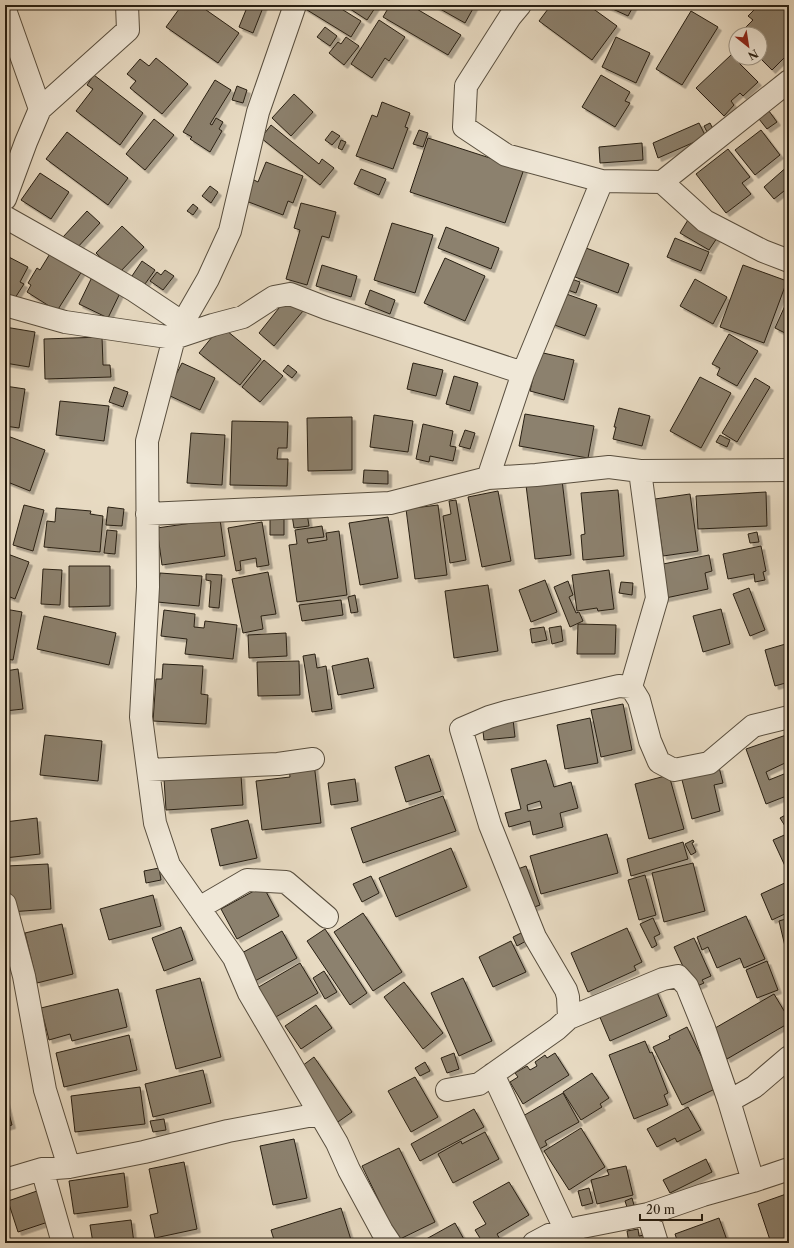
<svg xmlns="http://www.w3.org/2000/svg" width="794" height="1248" font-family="'Libre Caslon Text',serif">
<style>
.building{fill:#8c816e;stroke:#281f12;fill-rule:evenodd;filter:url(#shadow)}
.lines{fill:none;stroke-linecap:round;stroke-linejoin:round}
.minor-casing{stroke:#584e3e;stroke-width:24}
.minor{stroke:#f0e8d8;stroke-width:22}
</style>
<defs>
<filter id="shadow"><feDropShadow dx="3.5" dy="3.5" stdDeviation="0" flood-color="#0004"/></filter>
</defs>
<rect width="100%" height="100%" fill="#e8dbc3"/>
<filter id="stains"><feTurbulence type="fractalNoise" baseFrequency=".005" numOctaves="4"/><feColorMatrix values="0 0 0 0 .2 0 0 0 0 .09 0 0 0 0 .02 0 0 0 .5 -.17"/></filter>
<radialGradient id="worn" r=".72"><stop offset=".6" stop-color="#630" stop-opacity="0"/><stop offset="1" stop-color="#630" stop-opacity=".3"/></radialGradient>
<path class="building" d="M182 5H199L239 33 218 63 166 27Z
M248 5H264L253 33 239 27Z
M299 5H335L361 21 351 37Z
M344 5H377L367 20Z
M390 5H410L461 35 448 55 383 17Z
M433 5H475L465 23Z
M551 5H588L617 26 592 60 539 21Z
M604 5H634L628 16Z
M759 5H762L765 8 768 5H789V53L772 70 760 58V34H739L753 20 748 16Z
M691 11 718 27 682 85 656 69Z
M379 20 405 37 389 61 385 58 372 78 351 64Z
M325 27 337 36 330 46 317 37Z
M346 37 359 46 344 65 329 53 338 42 341 44Z
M616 37 650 53 636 83 602 67Z
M731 55 758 82 743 96 740 93 731 101 734 105 724 116 696 88Z
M156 58 188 84 162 114 130 88 136 81 127 74 140 59 149 66Z
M94 75 143 113 120 145 76 111 93 89 87 85Z
M601 75 630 92 625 101 630 103 615 127 582 107Z
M215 80 231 90 210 124 212 125 216 118 223 122 219 129 222 131 210 152 190 139 192 137 183 132Z
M237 86 247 90 243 103 232 100Z
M294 94 313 112 291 136 272 118Z
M382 102 410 113 405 127 408 128 393 169 356 156 372 115 377 117Z
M769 111 777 122 767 129 759 119Z
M154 119 174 135 145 170 126 154Z
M699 123 706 137 658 158 653 143Z
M710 123 715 133 709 136 704 126Z
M271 125 319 164 322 159 334 168 320 185 261 138Z
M419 130 428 133 423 147 413 144Z
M761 130 780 155 755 175 735 150Z
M332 131 340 136 332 145 325 140Z
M67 132 128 178 108 205 46 159Z
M428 138 524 169 505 223 410 192Z
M341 140 346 142 342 150 338 148Z
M642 143 643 160 600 163 599 147Z
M728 149 750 177 742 183 751 194 726 213 696 174Z
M266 162 303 176 293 203 288 201 283 215 246 201 254 180 258 182Z
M789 165V196L784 191 774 199 764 187Z
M361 169 386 179 379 195 354 184Z
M40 173 69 192 51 219 21 200Z
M210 186 218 192 211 203 202 196Z
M301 203 336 212 329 238 322 236 307 285 286 279 300 230 294 228Z
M193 204 198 208 193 215 187 211Z
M87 211 100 223 76 249 63 237Z
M691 215 721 232 709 250 680 233Z
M392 223 433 235 415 293 374 280Z
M122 226 144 247 118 274 96 253Z
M446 227 499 248 491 269 438 248Z
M675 238 709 252 701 271 667 257Z
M586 248 629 264 618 293 575 277Z
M51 252 82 271 57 311 27 292 31 285 28 283 37 268 40 270Z
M5 255 28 267 20 282 24 284 15 298 5 294Z
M445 258 485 276 465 321 424 303Z
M142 261 155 270 140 291 128 282Z
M322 265 357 276 351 297 316 286Z
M743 265 787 281 764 343 720 327Z
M165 270 174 276 163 290 150 281 157 272 161 275Z
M93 275 122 289 108 318 79 304Z
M569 278 580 282 576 293 565 289Z
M695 279 727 297 713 324 680 306Z
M370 290 395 300 390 314 365 304Z
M561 292 597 305 585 336 549 323Z
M287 298 303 311 274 346 259 333Z
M788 299H789V335L775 328Z
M221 326 261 359 240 385 199 353Z
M5 327 35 332 29 367 5 363Z
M729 334 758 351 737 386 717 375 720 368 712 364Z
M102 337 103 365H110L111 377 45 379 44 339Z
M539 352 574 360 564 400 530 391Z
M264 360 283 376 260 402 242 387Z
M182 363 215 378 200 410 166 394Z
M413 363 443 370 436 396 407 389Z
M288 365 297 372 292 378 283 371Z
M454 376 478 383 470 411 446 404Z
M700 377 731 393 701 448 670 431Z
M755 378 770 387 737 442 722 433Z
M5 386 25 389 19 428 5 426Z
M114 387 128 392 123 407 109 402Z
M60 401 109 406 104 441 56 435Z
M619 408 650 416 642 446 613 439 616 427H614Z
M525 414 594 426 588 458 519 446Z
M374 415 413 421 408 452 370 447Z
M352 417V470L308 471 307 418Z
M232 421 288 422 287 448H278L277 459H288L287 486 230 485Z
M423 424 453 431 450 446 456 447 453 461 430 456 429 462 416 459Z
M465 430 475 433 470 449 459 446Z
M191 433 225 435 222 485 187 483Z
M5 435 45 450 30 491 5 481Z
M720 435 730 440 727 447 716 442Z
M364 470 388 471V484L363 483Z
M562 480 571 555 535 559 526 485Z
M618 490 624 556 583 560 581 535 585 534 581 493Z
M498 491 511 561 482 567 468 497Z
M766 492 767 526 698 529 696 496Z
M690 494 698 551 663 556 655 499Z
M456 500 466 560 450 563 443 516 451 514 449 501Z
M24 505 44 510 33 551 13 545Z
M438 505 447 575 415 579 406 509Z
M108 507 124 509 122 526 106 525Z
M56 508 91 511 90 514 103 516 100 552 44 547 47 521 55 522Z
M307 513 309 526 294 528 292 515Z
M284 516V535H270V517Z
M388 517 398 578 360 585 349 523Z
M220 519 225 556 162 565 157 528Z
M262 522 269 565 257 567 256 558 240 561 241 570 236 571 228 528Z
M322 526 324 537 307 539 308 543 327 540 326 533 339 531 347 595 297 602 289 545 297 544 295 530Z
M107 530 117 531 115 554 104 553Z
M757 532 759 542 750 543 748 534Z
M761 546 766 571 763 572 765 580 755 582 754 574 728 579 723 554Z
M5 553 29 562 15 599 5 595Z
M709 555 712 571 705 573 708 589 661 599 658 565Z
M69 566H110V606L69 607Z
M43 569 62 570 60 605 41 604Z
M609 570 614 609 598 611 597 608 577 611 572 575Z
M268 572 276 614 261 616 263 629 243 633 232 579Z
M160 573 202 576 199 606 157 602Z
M206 574 222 575 219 608 209 607 211 581 206 580Z
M545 580 557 612 531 622 519 590Z
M568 581 573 595 569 597 576 613 579 612 583 621 570 627 554 587Z
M621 582 633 583 632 595 619 593Z
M488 585 498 651 454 658 445 591Z
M749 588 765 630 750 636 733 594Z
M355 595 358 612 351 613 348 597Z
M341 600 343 615 302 621 299 605Z
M5 609 22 612 13 660 5 659Z
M721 609 730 644 703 652 693 616Z
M164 610 195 614 194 627 204 628 205 621 237 625 233 659 185 654 187 639 161 636Z
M44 616 116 633 109 665 37 649Z
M578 624 616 625 615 654H577Z
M561 626 563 641 552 644 549 628Z
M544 627 547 640 532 643 530 629Z
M286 633 287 656 249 658 248 635Z
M789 643V682L775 686 765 650Z
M315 654 317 668 326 666 332 709 312 712 303 656Z
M368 658 374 688 338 695 332 666Z
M299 661 300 695 258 696 257 662Z
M163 664 203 666 201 694 208 695 206 724 153 721 156 679H162Z
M18 669 23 709 5 711V671Z
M623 704 632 750 601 757 591 710Z
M590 718 598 763 565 769 557 725Z
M513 719 515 737 484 740 482 723Z
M789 734V771L785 763 766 772 769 780 789 772V795L766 804 746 749Z
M45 735 102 741 98 781 40 775Z
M429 755 441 791 406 802 395 767Z
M546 760 554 787 571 782 578 808 560 813 563 827 533 835 530 821 509 827 505 813 521 809 511 769ZM540 801 542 808 528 811 527 805Z
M314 763 321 823 262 830 256 781 290 777 289 766Z
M719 767 723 783 714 785 720 811 692 819 681 776Z
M241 775 243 805 166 810 164 779Z
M669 775 684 829 649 839 635 784Z
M355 779 358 801 331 805 328 783Z
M443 796 456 831 363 863 351 828Z
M789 813V824L785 826 780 818Z
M37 818 40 854 5 858V822Z
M248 820 257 858 220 866 211 829Z
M789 833V864L785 866 773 840Z
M607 834 618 873 541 894 530 856Z
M693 840 694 842 692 843 696 852 691 855 685 844Z
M683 842 688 859 631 876 627 859Z
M451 848 467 887 396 917 379 878Z
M693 863 705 911 664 922 652 873Z
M48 864 51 909 10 912 7 866Z
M526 866 540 905 529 909 515 870Z
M159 868 161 880 146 883 144 871Z
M645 875 656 915 639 920 628 880Z
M371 876 379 893 362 902 353 884Z
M789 881V912L772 920 761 894Z
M263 886 279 916 237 939 221 909Z
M153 895 161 926 109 940 100 909Z
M363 913 402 972 373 991 334 932Z
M746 916 765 959 744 968 740 958 717 968 708 947 702 950 697 937Z
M653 918 660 934 654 937 657 945 652 948 640 924Z
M789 918V963L779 921Z
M62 924 73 974 37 983 25 933Z
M181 927 193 960 164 971 152 938Z
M627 928 642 962 634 966 636 970 588 992 571 953Z
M325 929 367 993 350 1005 307 941Z
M282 931 297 958 255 981 240 954Z
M521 933 526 941 517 946 513 937Z
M694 938 711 976 702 980 704 983 693 988 674 947Z
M511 941 526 972 493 987 479 957Z
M767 961 778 990 757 998 746 970Z
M300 963 318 993 274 1018 257 988Z
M324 971 337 992 325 999 313 978Z
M200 978 221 1057 176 1069 156 990Z
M463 978 492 1041 459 1056 431 993Z
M404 982 443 1033 423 1049 384 997Z
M118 989 127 1027 72 1041 70 1034 49 1040 41 1008Z
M656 990 667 1016 610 1041 599 1015Z
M774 994 789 1019V1023L727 1059 710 1031Z
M316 1005 332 1028 301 1049 285 1026Z
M687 1027 717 1088 682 1105 653 1047 670 1039 669 1036Z
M129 1035 137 1070 64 1087 56 1053Z
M645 1041 650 1053 652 1052 668 1093 664 1095 668 1105 634 1119 609 1055Z
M454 1053 459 1069 447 1073 441 1058Z
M555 1053 569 1075 523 1104 510 1082 518 1077 515 1073 527 1066 530 1070 537 1066 535 1062 545 1055 547 1058Z
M314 1057 352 1112 335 1124 298 1069Z
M425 1062 430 1071 420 1076 415 1068Z
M203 1070 211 1103 153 1117 145 1084Z
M592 1073 609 1098 600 1104 602 1107 581 1120 563 1092Z
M415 1077 438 1117 411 1132 388 1091Z
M140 1087 145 1124 75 1132 71 1096Z
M563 1093 579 1122 545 1141 547 1145 534 1152 516 1120Z
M5 1098 12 1125 5 1127Z
M688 1107 701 1130 677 1142 675 1138 657 1147 647 1129Z
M474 1109 484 1127 420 1161 411 1144Z
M164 1119 166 1130 153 1132 150 1121Z
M581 1128 605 1167 569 1190 544 1151Z
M485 1132 499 1159 453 1183 438 1154 461 1141 462 1144Z
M294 1139 307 1198 273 1205 260 1146Z
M399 1148 435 1222 398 1240 362 1166Z
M706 1159 712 1172 670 1193 663 1180Z
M184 1162 197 1229 155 1238 150 1215 158 1213 149 1169Z
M626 1166 633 1195 597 1204 591 1180 609 1175 607 1170Z
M124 1173 128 1207 74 1214 69 1181Z
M509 1182 529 1215 497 1234 502 1243H483L475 1230 486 1224 473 1202Z
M589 1188 593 1203 582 1206 578 1191Z
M37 1191 48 1222 18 1232 8 1201Z
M789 1193V1243H771L758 1204Z
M632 1198 634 1205 627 1207 625 1201Z
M341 1208 352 1243H275L271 1230Z
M719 1218 728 1243H678L675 1234Z
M131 1220 134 1243H93L90 1225Z
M455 1223 466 1243H419Z
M638 1229 639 1236 644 1235 645 1243H629L627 1231Z"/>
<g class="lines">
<defs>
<path id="minor" d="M295 5 258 112 230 231 208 279 174 338 147 441 148 587 141 717 155 823 169 865 234 958 249 993 337 1143 349 1170 382 1231 390 1243
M520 5 510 17 466 86 464 127 506 155 602 181 662 182 789 81
M5 10 40 109 26 142 5 199
M40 109 128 30 127 5
M662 182 705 221 763 251 789 261
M5 217 99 270 135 291 183 323
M5 305 65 322 174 338 213 325 243 317 274 297 290 294 326 308 523 373
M640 471 657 598 631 687 639 700 650 741 659 762 674 770 709 763 753 726 789 717
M488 478 523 373 602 181
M147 514 390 503 488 478 536 475 609 467 640 471 789 470
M148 770 278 764 313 759
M5 904 24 976 45 1090 69 1167
M199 908 247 880 286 882 327 917
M569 1018 568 997 566 990 535 937 512 880 490 825 461 729 489 717 506 712 619 686 631 687
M493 1074 566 1231
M447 1090 479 1084 557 1029 569 1018 663 979 678 976 687 986 704 1028 729 1101 753 1181
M729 1101 754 1087 789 1057
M42 1169 63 1243
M5 1180 42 1169 69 1167 144 1152 228 1131 319 1114
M648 1214 657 1243
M534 1243 549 1235 582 1227 648 1214 703 1195 753 1181 789 1169"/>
</defs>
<use href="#minor" class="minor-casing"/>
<use href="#minor" class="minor"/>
</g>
<rect width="794" height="1248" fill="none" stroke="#e8dbc3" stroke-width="20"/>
<rect x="6" y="6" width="782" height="1236" fill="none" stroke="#281f12" stroke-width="2"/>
<rect x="10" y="10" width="774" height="1228" fill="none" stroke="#281f12"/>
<g transform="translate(748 46) rotate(150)"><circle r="19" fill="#f0e8d8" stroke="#a09889"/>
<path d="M0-3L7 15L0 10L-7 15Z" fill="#8f2418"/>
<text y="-6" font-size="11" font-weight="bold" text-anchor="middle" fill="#281f12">N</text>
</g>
<path d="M640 1214v6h62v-6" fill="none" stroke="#281f12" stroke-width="2"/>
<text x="646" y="1214" font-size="12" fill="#281f12" stroke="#f0e8d8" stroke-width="3" paint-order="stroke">20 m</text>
<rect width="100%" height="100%" filter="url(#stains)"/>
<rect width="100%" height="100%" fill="url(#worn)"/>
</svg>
